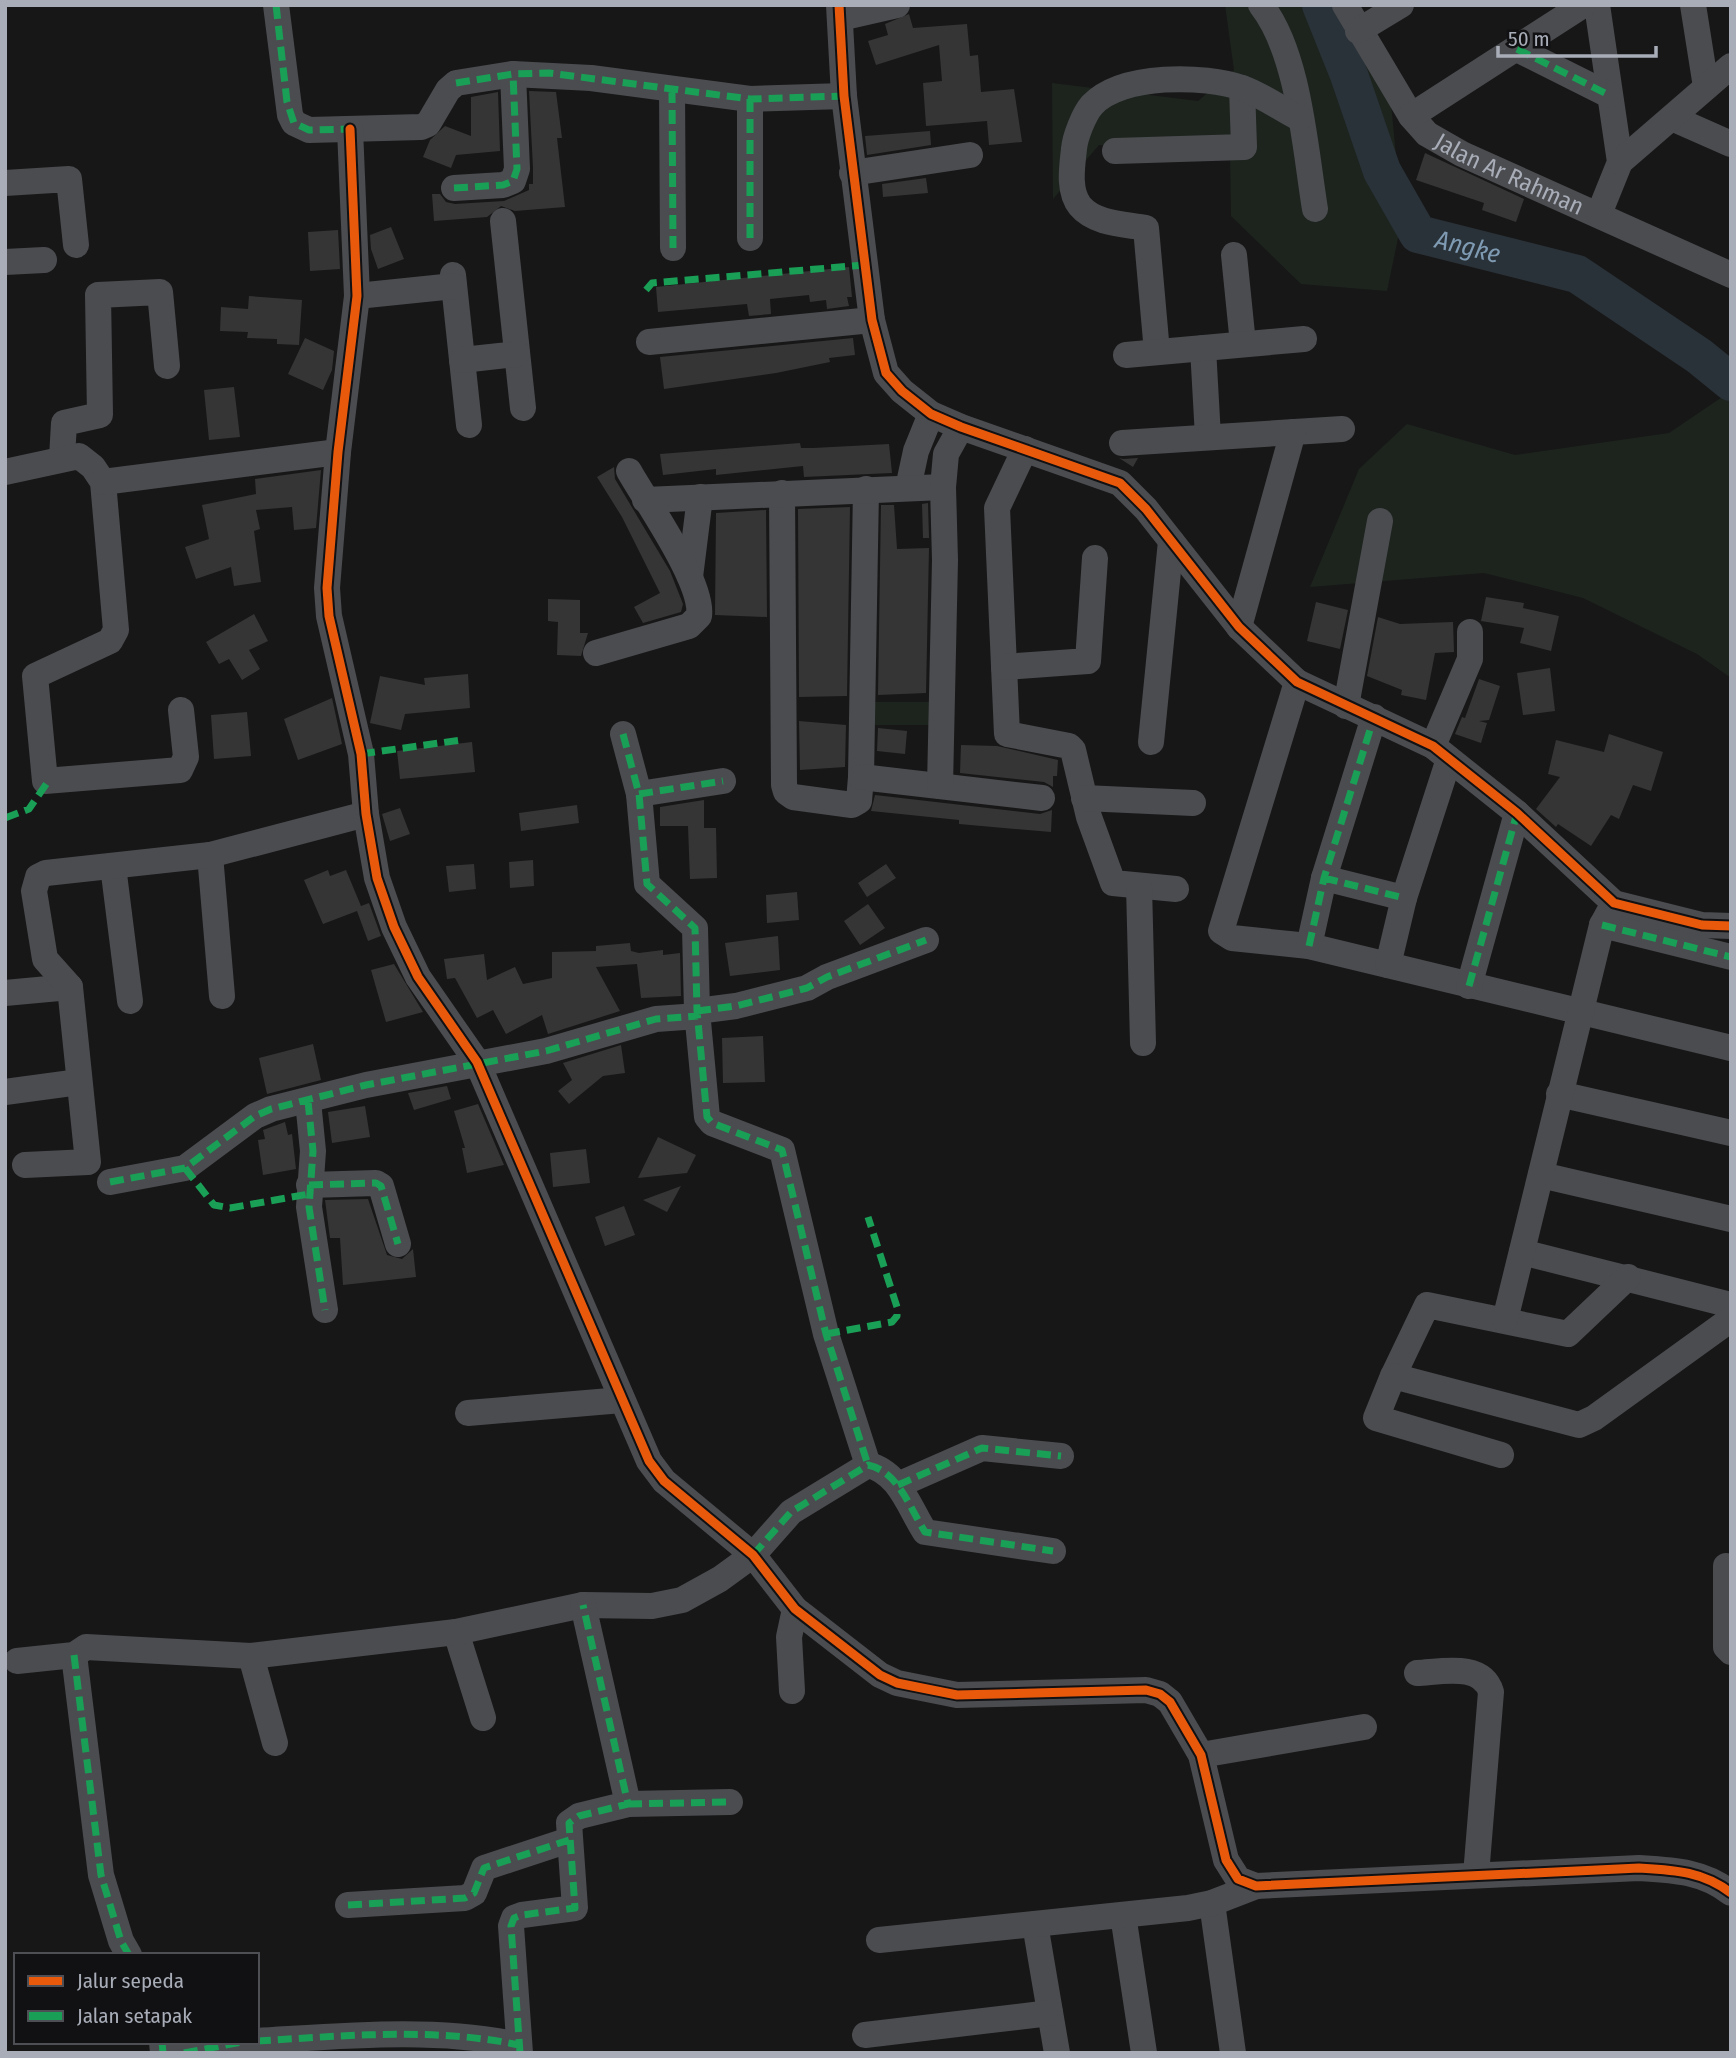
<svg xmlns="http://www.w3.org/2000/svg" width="1736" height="2058" font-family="'Fira Sans Condensed',sans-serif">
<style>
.green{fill:#1d241e}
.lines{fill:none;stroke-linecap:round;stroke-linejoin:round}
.river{stroke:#2a3239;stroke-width:38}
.building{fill:#353536}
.minor{stroke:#4b4c50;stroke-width:26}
.quiet{stroke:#1a9f57;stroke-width:7;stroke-dasharray:14 7;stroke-linecap:butt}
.cycleway-casing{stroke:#111113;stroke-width:13}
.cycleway{stroke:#e8590c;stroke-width:9}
.labels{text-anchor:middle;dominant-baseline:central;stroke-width:7;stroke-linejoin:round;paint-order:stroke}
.street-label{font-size:24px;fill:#a8adb8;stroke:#111113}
.water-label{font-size:26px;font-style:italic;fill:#7f9bb3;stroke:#111113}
</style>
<rect width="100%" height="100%" fill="#171717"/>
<path class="green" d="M1225 5H1338L1390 93 1402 219 1387 291 1301 284 1231 216 1230 154 1099 145 1053 199 1052 83 1198 101 1234 70Z
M1731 391V678L1697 654 1583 598 1484 573 1310 587 1359 469 1407 424 1515 455 1669 433Z
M864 702H929V725H864Z"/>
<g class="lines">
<path class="river" id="s1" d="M1321 5 1349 75 1382 171 1418 234 1577 274 1699 356 1731 382"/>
</g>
<path class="building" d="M909 14 913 28 967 24 970 56 978 55 981 92 1014 89 1022 142 989 145 987 121 926 126 923 83 942 81 939 45 876 65 868 41 888 35 885 24Z
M529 91 556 92 562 138H557L565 207 515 211 501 206 487 217 434 221 432 194H440L446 202 455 204 504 201 529 190V184H533V168Z
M498 92 500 151 456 155 451 168 423 157 430 140 445 126 471 136V97Z
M930 131 931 145 867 155 865 136Z
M1425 153 1524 199 1516 222 1482 210 1484 203 1416 180Z
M926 178 928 193 883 197 882 184Z
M391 227 404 259 378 269 371 249 370 235Z
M338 230 340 269 310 271 308 232Z
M849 267 852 297H847L849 306 827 309 826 300 810 302 809 295 770 299 771 314 749 316 747 304 658 312 656 287Z
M249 296 302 300 299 345 277 344V339L247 338 248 332 220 331 221 307 248 309Z
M305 338 334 351 332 370 323 390 288 374Z
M853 338 855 355 829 358 830 362 776 373 664 389 660 357Z
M234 387 240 437 209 440 204 390Z
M800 443 801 448H813L889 444 892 473 804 477 803 466 716 475V469L663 475 660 454Z
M1119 458 1123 459 1138 458 1133 467Z
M614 467 615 479 670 571 683 604 681 612 643 623 634 607 660 593 622 517 597 477Z
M321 470 316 528 294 530 292 507 256 510 260 529 254 531 261 582 234 586 231 567 196 579 185 547 209 539 202 505 256 494 255 479Z
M928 503 929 538H923L922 504Z
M881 505H894L897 549 929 548 926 693 878 695Z
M850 507 847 696 799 697 798 509Z
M766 510 767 617 715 615 716 513Z
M1486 597 1524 603 1523 608 1559 616 1551 651 1520 643 1524 628 1481 621Z
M548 599 580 600V633H588L581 656 557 655 558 622 548 621Z
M1316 602 1348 610 1340 649 1307 641Z
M254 614 268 641 249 650 260 669 242 680 229 659 219 664 206 642Z
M1378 617 1400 624 1453 622 1454 652 1435 653 1426 700 1401 695 1402 690 1367 676Z
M1550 668 1555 711 1523 715 1517 673Z
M468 674 470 708 405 714 401 730 370 723 380 676 425 685 424 678Z
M1479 679 1500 686 1489 720 1479 721 1487 723 1481 743 1455 734 1462 717 1465 718Z
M332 698 342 744 298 760 284 719Z
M247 712 251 756 214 759 211 715Z
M799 721 846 725 845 767 800 770Z
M878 728 907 731 905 754 877 751Z
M1609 734 1663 752 1651 791 1633 785 1619 819 1611 815 1591 846 1558 824 1556 827 1536 809 1560 777 1548 774 1556 740 1604 752Z
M472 742 475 772 400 779 397 751Z
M961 745 997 746 1058 760 1057 776H1053V787L1044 782 960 773Z
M875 795 1040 814 1052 810 1051 832 959 824V820L871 811Z
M704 800V828H716L717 878 690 879 688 826H660V807Z
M577 805 579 823 521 831 519 813Z
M400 808 410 834 390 841 382 814Z
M533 860 534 886 510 888 509 862Z
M474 864 476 889 449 892 446 866Z
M886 864 896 878 867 897 858 883Z
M328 870 330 876 346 870 361 906 369 903 381 936 368 941 357 911 323 924 304 880Z
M797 892 799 920 767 923 766 895Z
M868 904 885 928 860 945 844 921Z
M778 936 780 970 730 976 725 943Z
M630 943 631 951 639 953 663 950V955L680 953 681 996 641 998 637 964 596 967 620 1011 548 1034 542 1015 506 1034 493 1010 477 1018 455 978 447 979 444 959 484 954 487 980 515 967 523 984 552 978V952L596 951V946Z
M394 964 423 1012 386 1022 371 970Z
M763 1036 765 1082 723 1083 722 1038Z
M313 1044 321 1080 267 1094 259 1058Z
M621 1045 625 1073 603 1076 569 1104 558 1091 572 1080 563 1063Z
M447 1086 451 1099 414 1110 408 1093Z
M478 1104 504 1165 467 1173 462 1148H465L454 1111Z
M365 1106 370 1137 332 1143 328 1112Z
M285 1122 288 1135 292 1134 296 1169 263 1175 258 1140 265 1139 263 1130Z
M658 1137 696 1155 687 1173 638 1178Z
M586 1149 590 1183 553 1187 550 1153Z
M681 1186 667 1212 643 1200Z
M368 1199 387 1255 402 1259 413 1249 416 1277 343 1285 340 1238H330L325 1200Z
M624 1206 635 1235 605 1246 595 1217Z"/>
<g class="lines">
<g class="minor">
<path d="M276 5 290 115 294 123 309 130 421 127 428 124 448 90 456 83 513 74 591 78 750 99 844 96"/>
<path d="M839 5 844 96 872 320 886 373 902 391 931 414 961 427 1120 483 1146 509 1239 627 1297 682 1433 746 1517 813 1614 903 1702 925 1731 926"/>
<path d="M1261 5C1299 53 1305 148 1315 209"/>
<path id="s2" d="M1345 5 1411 116 1427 134 1462 154 1731 275"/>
<path d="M1597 5 1620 162 1599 214"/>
<path d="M1693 5 1706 87"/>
<path d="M840 18 897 5"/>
<path d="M1358 31 1401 5"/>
<path d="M1517 49 1609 95"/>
<path d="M672 89 673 248"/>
<path d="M1411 116 1583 5"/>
<path d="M1672 118 1731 144"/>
<path d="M350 129 357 296 338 452 327 588 329 616 361 754 366 814 377 878 394 927 418 977 477 1062 649 1461 664 1481 753 1555 795 1609 880 1675 897 1683 957 1695 1146 1690 1160 1694 1170 1702 1201 1755 1226 1860 1238 1879 1256 1886 1639 1868C1673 1870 1703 1871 1731 1893"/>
<path d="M1115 151 1244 147 1242 88"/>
<path d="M1620 162 1731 66"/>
<path d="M852 173 970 155"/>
<path d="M5 183 69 179 76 245"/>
<path d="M454 188 503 185 513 181 517 169 513 74"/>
<path d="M503 221 523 408"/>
<path d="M750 238V99"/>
<path d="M1234 255 1243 344"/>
<path d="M5 262 44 260"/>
<path d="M453 275 469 425"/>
<path d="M357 296 454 286"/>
<path d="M649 342 872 320"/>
<path d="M1203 348 1208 437"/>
<path d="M1157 352 1146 228C1125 224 1095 224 1080 206 1068 191 1072 167 1074 149 1075 137 1084 114 1092 105 1122 73 1205 75 1242 88 1262 95 1281 109 1299 118"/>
<path d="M1126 355 1304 339"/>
<path d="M462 360 517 354"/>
<path d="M1122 443 1342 429"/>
<path d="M1025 449 997 508 1007 734 1069 746 1073 750 1089 817 1113 883 1176 889"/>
<path d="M62 458 64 423 100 415 98 295 160 292 167 366"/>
<path d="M5 472 79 456 93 467 103 482 116 630 110 641 35 676 45 781 180 770 186 757 181 710"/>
<path d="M103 482 338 452"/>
<path d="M908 488 916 451 931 414"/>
<path d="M782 493 784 785 786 792 793 797 852 805 859 801 861 777 866 489"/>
<path d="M645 500 943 487"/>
<path d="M690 577 700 497"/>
<path d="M1239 627 1293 432"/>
<path d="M596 653 689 626 699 616C704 583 647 503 629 471"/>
<path d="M1004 667 1088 661 1095 558"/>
<path d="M1297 682 1221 931 1232 938 1309 946 1731 1048"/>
<path d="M1346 706 1380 521"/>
<path d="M623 734 639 794 647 884 695 928 697 1011 707 1117 712 1123 782 1150 826 1334 868 1465"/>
<path d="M1151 742 1171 541"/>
<path d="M1433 746 1470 659V632"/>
<path d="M861 777 1042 798"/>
<path d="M940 786 945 560 943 487 946 454 961 427"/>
<path d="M639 794 723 781"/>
<path d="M1084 798 1193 803"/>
<path d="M210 855 222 996"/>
<path d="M113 866 130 1001"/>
<path d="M1324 878 1404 898"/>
<path d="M1139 886 1143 1043"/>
<path d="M1602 925 1731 957"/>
<path d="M1309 946 1324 878 1374 717"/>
<path d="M1388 965 1404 898 1449 759"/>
<path d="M1469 986 1517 813"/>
<path d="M5 993 70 987"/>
<path d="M697 1011 736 1006 807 988 827 977 926 940"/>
<path d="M5 1092 79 1082"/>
<path d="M1559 1094 1731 1133"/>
<path d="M308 1101 313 1151 309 1207 325 1310"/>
<path d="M25 1165 88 1162 70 987 45 959 34 891 38 877 46 873 210 855 366 814"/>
<path d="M1541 1175 1731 1219"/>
<path d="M110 1182 185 1168 255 1116 271 1109 366 1085 546 1051 656 1019 698 1016"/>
<path d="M309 1185 376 1183 381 1186 398 1244"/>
<path d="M1522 1252 1731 1305"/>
<path d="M1628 1277 1568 1334 1427 1305 1393 1376 1579 1425 1594 1418 1731 1319"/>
<path d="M1505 1320 1602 925 1614 903"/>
<path d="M1393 1376 1376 1418 1501 1455"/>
<path d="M468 1413 622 1400"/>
<path d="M898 1485 982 1448 1061 1456"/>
<path d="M1726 1566V1647L1731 1652"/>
<path d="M456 1632 483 1718"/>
<path d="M74 1655 101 1875 121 1941 129 1955"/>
<path d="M251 1656 275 1743"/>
<path d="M17 1661 74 1655 86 1647 251 1656 456 1632 583 1605 652 1606 682 1600 720 1579 753 1555 791 1512 868 1465C899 1472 909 1507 925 1532L1053 1551"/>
<path d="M1417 1673C1441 1672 1482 1662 1491 1692L1476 1875"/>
<path d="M792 1691 789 1637 795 1609"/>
<path d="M1201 1755 1364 1727"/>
<path d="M628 1804 730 1802"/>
<path d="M1212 1903 1233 2053"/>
<path d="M348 1905 465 1898 474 1893 484 1868 569 1840"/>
<path d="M1123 1915 1144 2053"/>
<path d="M1035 1924 1057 2053"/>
<path d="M879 1940 1188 1908 1212 1903 1256 1886"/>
<path d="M865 2035 1050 2013"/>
<path d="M257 2041C343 2036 434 2027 519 2045"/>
<path d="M162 2042 163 2053"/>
<path d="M184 2053 242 2042"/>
<path d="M520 2053 511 1926 514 1918 522 1915 575 1908 569 1823 579 1816 628 1804 583 1605"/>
</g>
<path class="quiet" d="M276 5 287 102 294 123 309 130 350 129
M1517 49 1609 95
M456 83 513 74 549 73 750 99 844 96
M672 89 673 248
M454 188 503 185 513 181 517 169 513 74
M750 238V99
M646 290 652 283 864 265
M623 734 639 794 647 884 695 928 697 1011 707 1117 712 1123 782 1150 826 1334 868 1465
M361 754 461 740
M639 794 723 781
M5 818 29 809 47 783
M1324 878 1404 898
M1602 925 1731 957
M1309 946 1324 878 1374 717
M1469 986 1517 813
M697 1011 736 1006 807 988 827 977 926 940
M308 1101 313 1151 309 1207 325 1310
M185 1168 214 1205 230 1208 309 1194
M110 1182 185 1168 255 1116 271 1109 366 1085 546 1051 656 1019 698 1016
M309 1185 376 1183 381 1186 398 1244
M826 1334 892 1322 897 1316V1307L868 1217
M898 1485 982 1448 1061 1456
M753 1555 791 1512 868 1465C899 1472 909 1507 925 1532L1053 1551
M74 1655 101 1875 121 1941 129 1955
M628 1804 730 1802
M348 1905 465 1898 474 1893 484 1868 569 1840
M257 2041C343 2036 434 2027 519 2045
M162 2042 163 2053
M184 2053 242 2042
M520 2053 511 1926 514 1918 522 1915 575 1908 569 1823 579 1816 628 1804 583 1605"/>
<defs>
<path id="cycleway" d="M839 5 844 96 872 320 886 373 902 391 931 414 961 427 1120 483 1146 509 1239 627 1297 682 1433 746 1517 813 1614 903 1702 925 1731 926
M350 129 357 296 338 452 327 588 329 616 361 754 366 814 377 878 394 927 418 977 477 1062 649 1461 664 1481 753 1555 795 1609 880 1675 897 1683 957 1695 1146 1690 1160 1694 1170 1702 1201 1755 1226 1860 1238 1879 1256 1886 1639 1868C1673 1870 1703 1871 1731 1893"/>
</defs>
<use href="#cycleway" class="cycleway-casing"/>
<use href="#cycleway" class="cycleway"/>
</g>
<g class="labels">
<g class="street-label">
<text stroke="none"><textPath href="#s2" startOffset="245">Jalan Ar Rahman</textPath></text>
</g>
<g class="water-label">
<text stroke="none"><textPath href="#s1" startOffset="301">Angke</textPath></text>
</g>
</g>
<rect width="1736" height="2058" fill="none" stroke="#a8adb8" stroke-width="14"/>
<rect x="14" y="1953" width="245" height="91" fill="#111113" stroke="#4d4f55" stroke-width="2"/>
<rect x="28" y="1976" width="35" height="10" fill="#e8590c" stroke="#4d4f55" stroke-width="2"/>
<text x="77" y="1988" font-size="21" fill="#a8adb8">Jalur sepeda</text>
<rect x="28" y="2011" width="35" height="10" fill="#1a9f57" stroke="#4d4f55" stroke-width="2"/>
<text x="77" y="2023" font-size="21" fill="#a8adb8">Jalan setapak</text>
<path d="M1498 46v10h158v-10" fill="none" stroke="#a8adb8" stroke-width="3.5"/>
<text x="1508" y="46" font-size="21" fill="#a8adb8" stroke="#111113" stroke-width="5" paint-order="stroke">50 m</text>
</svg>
